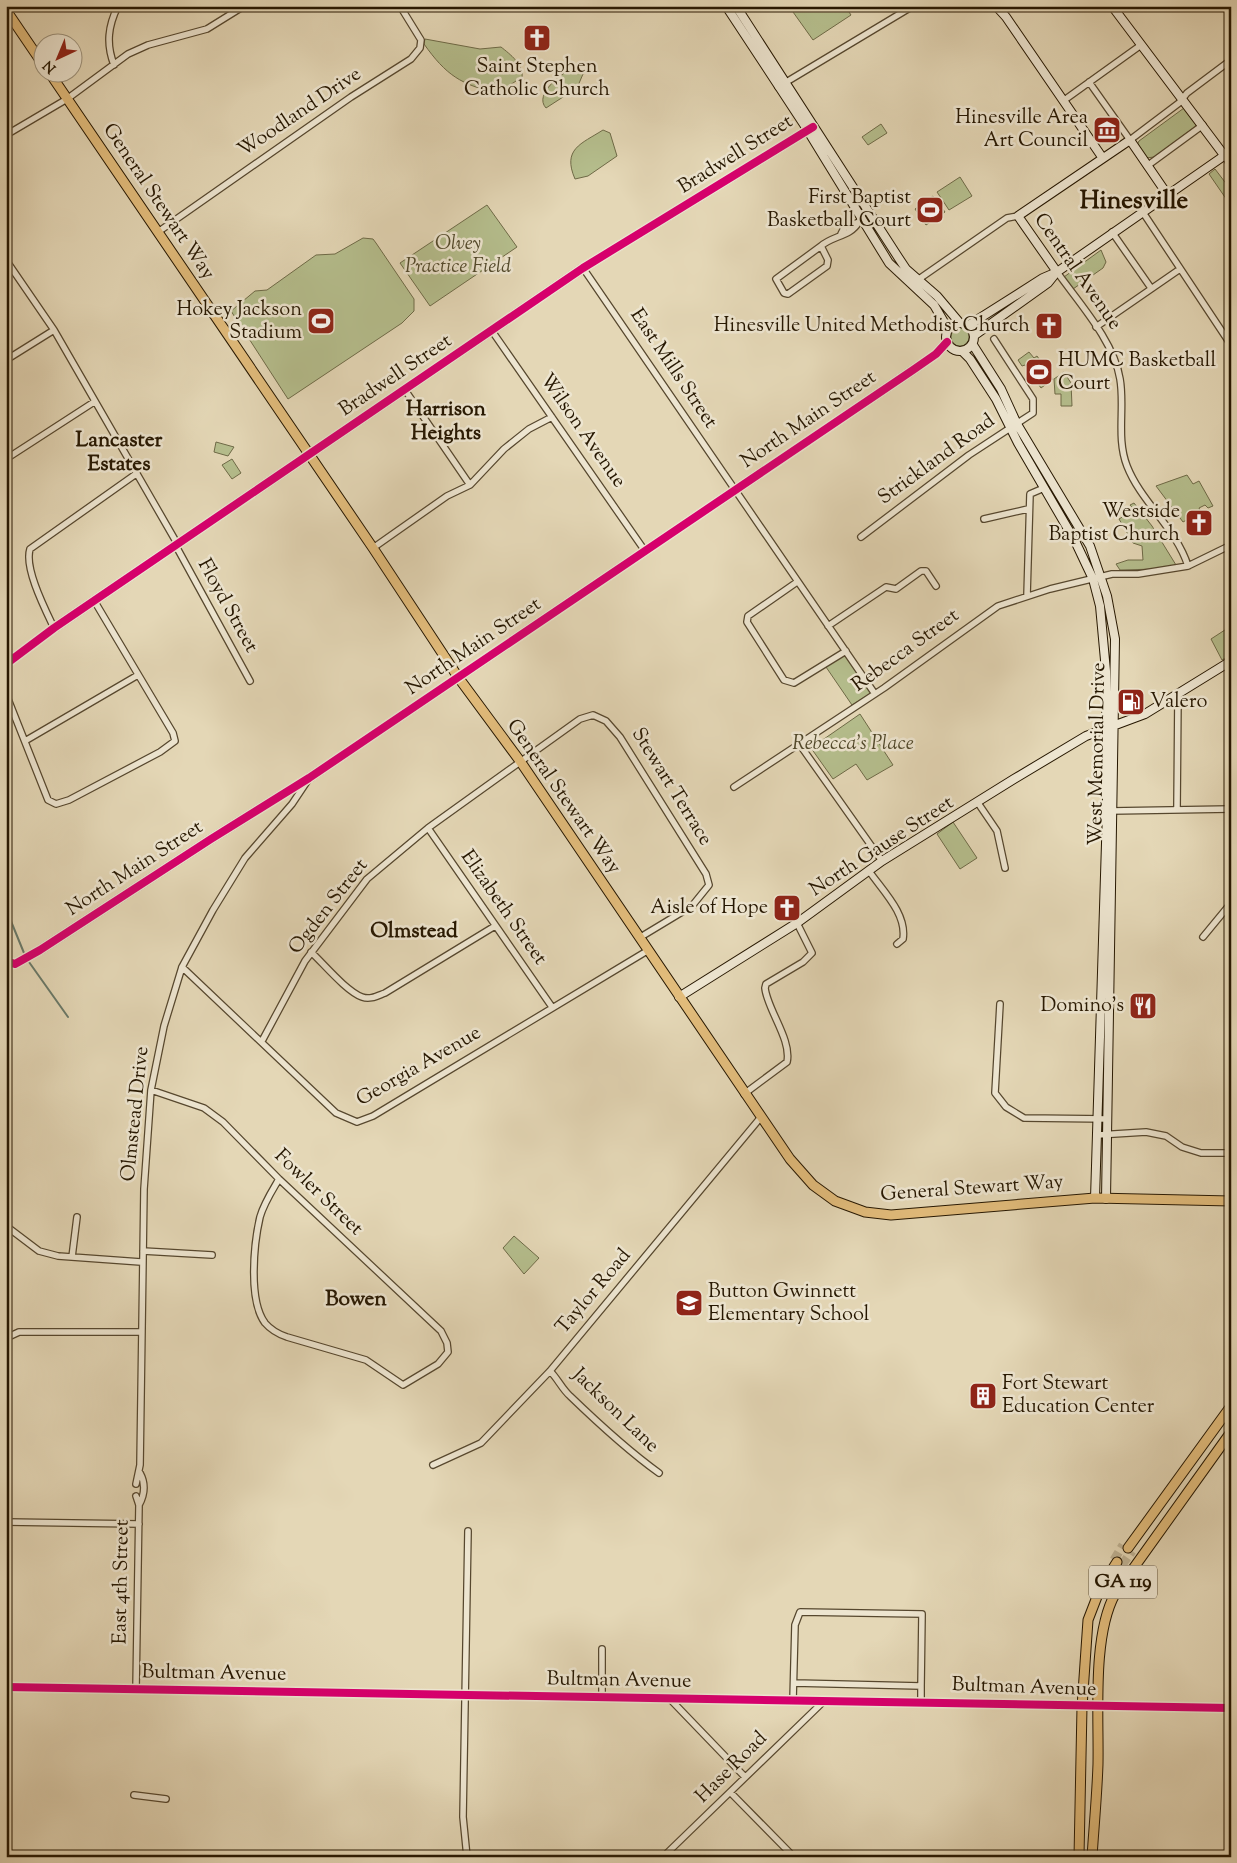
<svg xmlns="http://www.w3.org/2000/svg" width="1237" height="1863" font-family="'Sorts Mill Goudy',serif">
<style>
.green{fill:#b5be8d;stroke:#6e6a47}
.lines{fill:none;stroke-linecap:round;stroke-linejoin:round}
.stream{stroke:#697969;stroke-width:2}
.primary-tunnel{stroke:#beb192;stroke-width:9;stroke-dasharray:9 4.5;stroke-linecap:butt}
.street-casing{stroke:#56472e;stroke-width:8}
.secondary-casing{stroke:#261701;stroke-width:10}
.primary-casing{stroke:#261701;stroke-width:11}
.street{stroke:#ede5d0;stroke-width:5.5}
.secondary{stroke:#ede5d0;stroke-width:8}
.primary{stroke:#e2bc7b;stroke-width:9}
.cycleway-casing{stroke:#ede5d0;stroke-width:11}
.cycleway{stroke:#d6006c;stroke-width:8}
.labels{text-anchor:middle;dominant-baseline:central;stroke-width:5;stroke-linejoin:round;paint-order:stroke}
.shield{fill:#ede5d0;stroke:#62553f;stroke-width:1}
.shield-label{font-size:19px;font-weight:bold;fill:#261701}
.poi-label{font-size:20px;fill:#261701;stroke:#ede5d0;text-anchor:end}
.street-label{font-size:20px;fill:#261701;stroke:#ede5d0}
.park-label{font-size:20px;font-style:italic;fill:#51492b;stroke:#ede5d0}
.neighbourhood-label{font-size:21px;font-weight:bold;fill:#261701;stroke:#ede5d0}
.district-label{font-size:25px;font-weight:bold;fill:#261701;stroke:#ede5d0}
</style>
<rect width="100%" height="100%" fill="#e4d7b6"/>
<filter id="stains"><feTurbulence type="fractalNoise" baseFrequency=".004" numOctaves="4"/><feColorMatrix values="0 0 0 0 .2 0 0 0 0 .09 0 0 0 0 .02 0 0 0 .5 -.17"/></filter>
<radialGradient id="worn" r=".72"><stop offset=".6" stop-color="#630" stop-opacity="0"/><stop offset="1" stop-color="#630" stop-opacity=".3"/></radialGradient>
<path class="green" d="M801 6H845L851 15 813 40 793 12Z
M425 39 480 49 501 47C510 54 524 65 522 77L498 93C461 85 446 75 424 44Z
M575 67 583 74 577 88 546 108C533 94 563 72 575 67Z
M1184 108 1197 123 1196 126 1154 157 1146 158 1137 145 1139 141Z
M881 124 887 133 868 145 862 137Z
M603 130 610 133 617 156 588 176 575 179C562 149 581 144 603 130Z
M1215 169 1231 190 1229 203 1209 174Z
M960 177 972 196 949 210 937 192Z
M933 196 945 212 926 225 915 209Z
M487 205 517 247 430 306 400 263Z
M363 238 373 239 376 243 414 299V311L402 323 288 399 231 311 255 291 267 290 316 255 335 254Z
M1101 250 1106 262 1103 268 1073 289 1064 277Z
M951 337a9 9 0 1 1 18 0a9 9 0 1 1-18 0Z
M1029 352 1034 358 1037 356 1053 379 1041 388 1025 365 1022 366 1018 360Z
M1064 372 1071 383 1072 406H1061V394H1055L1054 379Z
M216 442 234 447 228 456 214 452Z
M232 459 241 473 232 479 222 465Z
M1187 475 1193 484 1199 481 1213 506 1208 508 1205 505 1199 508 1201 512 1183 522 1156 486Z
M1134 503 1152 526 1176 565 1156 569 1120 570 1116 564 1128 560H1143L1142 546 1133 543 1119 519 1134 510 1130 505Z
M1231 626V655L1222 660 1211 639Z
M845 654 871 693 852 705 826 667Z
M860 714 893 765 867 780 856 764 833 779 811 748Z
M953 822 977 858 960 869 937 834Z
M514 1236 539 1258 524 1274 503 1248Z"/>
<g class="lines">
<path class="stream" d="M6 909 24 953
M29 962 68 1017"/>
<path class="primary-tunnel" d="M1114 1560 1123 1545
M1122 1565 1132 1551"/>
<defs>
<path id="street" d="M114 65C106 44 108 26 118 6
M1089 82 1130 140 1179 103 1187 93 1231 60
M778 87 913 6
M1063 101 1141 45
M6 135 67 99 128 54 148 45 207 29 244 6
M1224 155 1231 166
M1147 166 1203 125
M1142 211 1231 345
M158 232 351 97 411 59 420 48 421 40 400 6
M1112 232 1151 288
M841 234 844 228 859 222
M821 246 776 279 784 293 788 294 827 266 828 260 821 246C832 236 851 236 858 223
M6 260 54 330 6 360
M583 268 875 694
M1057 272C1079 303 1114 341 1120 379 1125 407 1116 438 1127 466 1141 502 1176 528 1188 566
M919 279 1007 218 1018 216
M1096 327 1180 269
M54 330 178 545
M492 331 645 551
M405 390 470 485
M6 459 94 402
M984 519 1028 509
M861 537 969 455 1033 413V399L994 339
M176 546 250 681
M373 548 447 496 470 485 504 449 529 429 552 417
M797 582 748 616 747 622 784 680 794 683 846 651
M1027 596 1030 494 1044 488
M828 626 886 587 896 589 921 571H926L936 586
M54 628C45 609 24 568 30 549L136 474
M6 694 48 800 56 804 69 800 160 752 175 741 173 733 95 602
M25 741 138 675
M800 745 882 861
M734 787 884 688 998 606 1050 589 1112 574H1138L1188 566 1231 545
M978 803 997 831 1005 868
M1177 809 1178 695
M1110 811 1231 809
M428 828 552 1007
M869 871C883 891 907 914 903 939L897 944
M1203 937 1231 903
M311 952C324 964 346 991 362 997 370 1000 377 996 385 993L495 926
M182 967 336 1113 357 1122 373 1116 647 951
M1000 1004 995 1093 1006 1107 1024 1118 1108 1119
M262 1041 305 961 367 879 428 828 580 719 593 715 606 721 620 737 706 874 709 885 692 906 639 938
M151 1090 204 1108 223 1122 279 1179 441 1331 447 1343 448 1352 438 1364 403 1385 366 1360 287 1337C278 1334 271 1330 265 1323 248 1300 254 1243 260 1217 264 1203 272 1191 279 1179
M744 1094 787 1062C792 1040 767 1009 765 988L766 984 803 962 812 953 797 923
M1098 1135 1146 1132 1166 1136 1182 1147 1201 1153H1231
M6 1226 39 1251 58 1256 141 1262
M143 1251 212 1255
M72 1257 77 1217
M6 1338 19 1332H142
M550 1371C558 1379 562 1389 570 1396 598 1423 627 1450 659 1473
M433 1465 481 1443 550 1371 761 1117
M136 1484 140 1465 144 1189 151 1090 164 1026 182 967 213 910 245 858 292 804 308 780
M139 1505C145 1494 146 1484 140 1473
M6 1522 139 1524
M794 1683 921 1686V1701
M6 1687 1231 1708
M136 1689 139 1505 136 1496
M602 1697V1649
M669 1698 745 1777
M793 1700 795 1625 800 1612 922 1614 921 1686
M731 1793 790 1853V1857
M134 1795 166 1799
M467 1857 463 1817 468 1531
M663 1857 823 1702"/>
<path id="secondary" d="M726 6 803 123 889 263 934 305 948 329
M736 6 898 257 906 269 937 296 959 322
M996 6 1006 17 1102 157
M1112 6 1224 155
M1057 272 1018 216 1130 140 1167 194
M946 337a14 14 0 1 1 28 0a14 14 0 1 1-28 0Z
M969 325 1043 278 1057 272 1231 151
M975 335 1048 283 1056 273
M973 345 1001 389 1017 424 1090 546 1107 596 1115 639 1106 1199
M962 351 970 359 996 399 1018 443 1075 541 1093 579 1100 606 1106 671 1107 811 1095 1198
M6 664 54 628 583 268 813 127
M6 961 15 964 40 950 211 839 309 778 913 370 936 354 947 342
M679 997 797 923 882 861 1014 779 1086 736 1145 714 1231 661"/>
<path id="primary" d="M6 10 42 63
M49 72 373 548 458 677 520 761 790 1159 813 1185 835 1201 865 1212 891 1215 1095 1198 1231 1201
M1128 1548 1231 1406
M1079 1857 1082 1707 1088 1620 1100 1589 1117 1562
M1092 1857C1094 1826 1097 1795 1098 1764 1099 1716 1092 1636 1115 1594L1231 1432"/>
</defs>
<use href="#street" class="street-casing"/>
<use href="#secondary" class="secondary-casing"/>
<use href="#primary" class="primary-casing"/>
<use href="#street" class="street"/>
<use href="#secondary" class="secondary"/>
<use href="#primary" class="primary"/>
<defs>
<path id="cycleway" d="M6 664 54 628 583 268 813 127
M6 961 15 964 40 950 211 839 309 778 913 370 936 354 947 342
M6 1687 1231 1708"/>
</defs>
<use href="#cycleway" class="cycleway-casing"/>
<use href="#cycleway" class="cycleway"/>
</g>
<defs>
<symbol id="church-square" viewBox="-11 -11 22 22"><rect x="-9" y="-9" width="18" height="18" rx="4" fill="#8f2418" stroke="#ede5d0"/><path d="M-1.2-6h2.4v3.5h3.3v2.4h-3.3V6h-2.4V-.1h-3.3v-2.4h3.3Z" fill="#fff"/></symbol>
<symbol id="museum-square" viewBox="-11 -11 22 22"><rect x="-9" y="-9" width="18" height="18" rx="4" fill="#8f2418" stroke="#ede5d0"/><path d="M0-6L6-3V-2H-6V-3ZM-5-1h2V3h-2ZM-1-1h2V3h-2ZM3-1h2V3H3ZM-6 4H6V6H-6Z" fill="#fff"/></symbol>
<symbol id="stadium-square" viewBox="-11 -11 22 22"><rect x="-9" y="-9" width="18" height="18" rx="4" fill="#8f2418" stroke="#ede5d0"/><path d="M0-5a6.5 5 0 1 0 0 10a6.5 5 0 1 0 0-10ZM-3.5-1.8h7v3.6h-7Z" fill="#fff"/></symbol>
<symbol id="fuel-square" viewBox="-11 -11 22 22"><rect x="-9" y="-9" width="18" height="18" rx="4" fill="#8f2418" stroke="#ede5d0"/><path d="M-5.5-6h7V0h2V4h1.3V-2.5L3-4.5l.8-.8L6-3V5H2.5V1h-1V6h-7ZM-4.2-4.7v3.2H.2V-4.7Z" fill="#fff"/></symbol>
<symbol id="restaurant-square" viewBox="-11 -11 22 22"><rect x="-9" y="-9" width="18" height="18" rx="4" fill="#8f2418" stroke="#ede5d0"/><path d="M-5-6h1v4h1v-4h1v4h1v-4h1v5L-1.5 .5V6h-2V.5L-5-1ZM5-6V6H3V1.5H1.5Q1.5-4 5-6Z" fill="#fff"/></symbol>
<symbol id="school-square" viewBox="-11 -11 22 22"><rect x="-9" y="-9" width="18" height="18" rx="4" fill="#8f2418" stroke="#ede5d0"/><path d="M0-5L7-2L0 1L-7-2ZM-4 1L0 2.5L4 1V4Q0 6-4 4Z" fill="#fff"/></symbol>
<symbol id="building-square" viewBox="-11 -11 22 22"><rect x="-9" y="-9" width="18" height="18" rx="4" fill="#8f2418" stroke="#ede5d0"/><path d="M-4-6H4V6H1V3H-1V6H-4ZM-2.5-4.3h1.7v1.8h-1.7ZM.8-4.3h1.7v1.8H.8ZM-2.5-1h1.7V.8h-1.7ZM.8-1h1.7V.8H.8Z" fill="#fff"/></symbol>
</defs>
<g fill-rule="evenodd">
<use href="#church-square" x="521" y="22" width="32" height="32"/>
<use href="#museum-square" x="1091" y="114" width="32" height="32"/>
<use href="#stadium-square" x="914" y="194" width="32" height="32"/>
<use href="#stadium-square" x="305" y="305" width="32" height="32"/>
<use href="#church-square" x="1033" y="310" width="32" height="32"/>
<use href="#stadium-square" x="1023" y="356" width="32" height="32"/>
<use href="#church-square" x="1183" y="507" width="32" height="32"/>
<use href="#fuel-square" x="1115" y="686" width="32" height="32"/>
<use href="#church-square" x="771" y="892" width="32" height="32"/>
<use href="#restaurant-square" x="1127" y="990" width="32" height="32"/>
<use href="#school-square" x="673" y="1287" width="32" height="32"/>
<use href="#building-square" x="967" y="1380" width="32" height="32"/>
</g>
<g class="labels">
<rect class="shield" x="1089" y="1565.5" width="68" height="33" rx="4"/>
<g class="shield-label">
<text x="1123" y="1582">GA 119</text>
</g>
<g class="poi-label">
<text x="537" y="67" text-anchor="middle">Saint Stephen<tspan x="537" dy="23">Catholic Church</tspan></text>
<text x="1088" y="118">Hinesville Area<tspan x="1088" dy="23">Art Council</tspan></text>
<text x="911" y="198">First Baptist<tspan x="911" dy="23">Basketball Court</tspan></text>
<text x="302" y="310">Hokey Jackson<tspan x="302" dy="23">Stadium</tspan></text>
<text x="1030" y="326">Hinesville United Methodist Church</text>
<text x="1058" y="361" text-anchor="start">HUMC Basketball<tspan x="1058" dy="23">Court</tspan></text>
<text x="1180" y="512">Westside<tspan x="1180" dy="23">Baptist Church</tspan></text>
<text x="1150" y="702" text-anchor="start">Valero</text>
<text x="768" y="908">Aisle of Hope</text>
<text x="1124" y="1006">Domino's</text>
<text x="708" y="1292" text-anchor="start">Button Gwinnett<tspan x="708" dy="23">Elementary School</tspan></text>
<text x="1002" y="1384" text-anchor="start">Fort Stewart<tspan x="1002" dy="23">Education Center</tspan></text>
</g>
<g class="street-label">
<text transform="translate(300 113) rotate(-34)">Woodland Drive</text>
<text transform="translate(736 155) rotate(-32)">Bradwell Street</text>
<text transform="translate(158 202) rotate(56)">General Stewart Way</text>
<text transform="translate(1077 272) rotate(55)">Central Avenue</text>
<text transform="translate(673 369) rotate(56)">East Mills Street</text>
<text transform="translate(396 376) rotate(-34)">Bradwell Street</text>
<text transform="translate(809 420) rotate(-34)">North Main Street</text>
<text transform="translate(582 431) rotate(55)">Wilson Avenue</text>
<text transform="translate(937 460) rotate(-36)">Strickland Road</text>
<text transform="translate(227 606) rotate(61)">Floyd Street</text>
<text transform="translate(474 647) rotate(-34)">North Main Street</text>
<text transform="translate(906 651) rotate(-36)">Rebecca Street</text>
<text transform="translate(1098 754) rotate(-89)">West Memorial Drive</text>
<text transform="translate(671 787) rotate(58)">Stewart Terrace</text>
<text transform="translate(563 797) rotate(55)">General Stewart Way</text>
<text transform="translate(882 847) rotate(-33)">North Gause Street</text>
<text transform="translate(135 869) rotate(-33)">North Main Street</text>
<text transform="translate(329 907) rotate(-52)">Ogden Street</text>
<text transform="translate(503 908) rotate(55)">Elizabeth Street</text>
<text transform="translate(419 1067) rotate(-30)">Georgia Avenue</text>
<text transform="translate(136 1114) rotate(-84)">Olmstead Drive</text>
<text transform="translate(972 1189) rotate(-4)">General Stewart Way</text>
<text transform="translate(318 1193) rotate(44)">Fowler Street</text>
<text transform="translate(594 1292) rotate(-50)">Taylor Road</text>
<text transform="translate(615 1411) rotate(44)">Jackson Lane</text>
<text transform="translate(122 1582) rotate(-89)">East 4th Street</text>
<text transform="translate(214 1674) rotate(1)">Bultman Avenue</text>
<text transform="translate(619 1681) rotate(1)">Bultman Avenue</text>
<text transform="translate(1024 1688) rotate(2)">Bultman Avenue</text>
<text transform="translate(732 1768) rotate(-45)">Hase Road</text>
</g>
<g class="park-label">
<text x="458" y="244">Olvey<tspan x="458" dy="23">Practice Field</tspan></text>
<text x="853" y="744">Rebecca's Place</text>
</g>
<g class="neighbourhood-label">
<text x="446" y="410">Harrison<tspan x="446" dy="24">Heights</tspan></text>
<text x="119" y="441">Lancaster<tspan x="119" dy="24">Estates</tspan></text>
<text x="414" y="932">Olmstead</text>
<text x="356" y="1300">Bowen</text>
</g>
<g class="district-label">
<text x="1134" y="202">Hinesville</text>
</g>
</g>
<rect width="1237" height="1863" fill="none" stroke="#e4d7b6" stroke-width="25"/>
<rect x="8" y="8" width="1222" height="1848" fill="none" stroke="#261701" stroke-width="2.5"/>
<rect x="12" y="12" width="1212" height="1838" fill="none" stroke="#261701"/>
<g transform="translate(58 58) rotate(224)"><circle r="24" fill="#ede5d0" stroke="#9d937d"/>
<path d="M0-4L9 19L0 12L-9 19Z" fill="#8f2418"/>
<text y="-8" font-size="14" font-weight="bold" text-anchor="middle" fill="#261701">N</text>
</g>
<rect width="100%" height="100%" filter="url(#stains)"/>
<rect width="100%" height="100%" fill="url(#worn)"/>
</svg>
